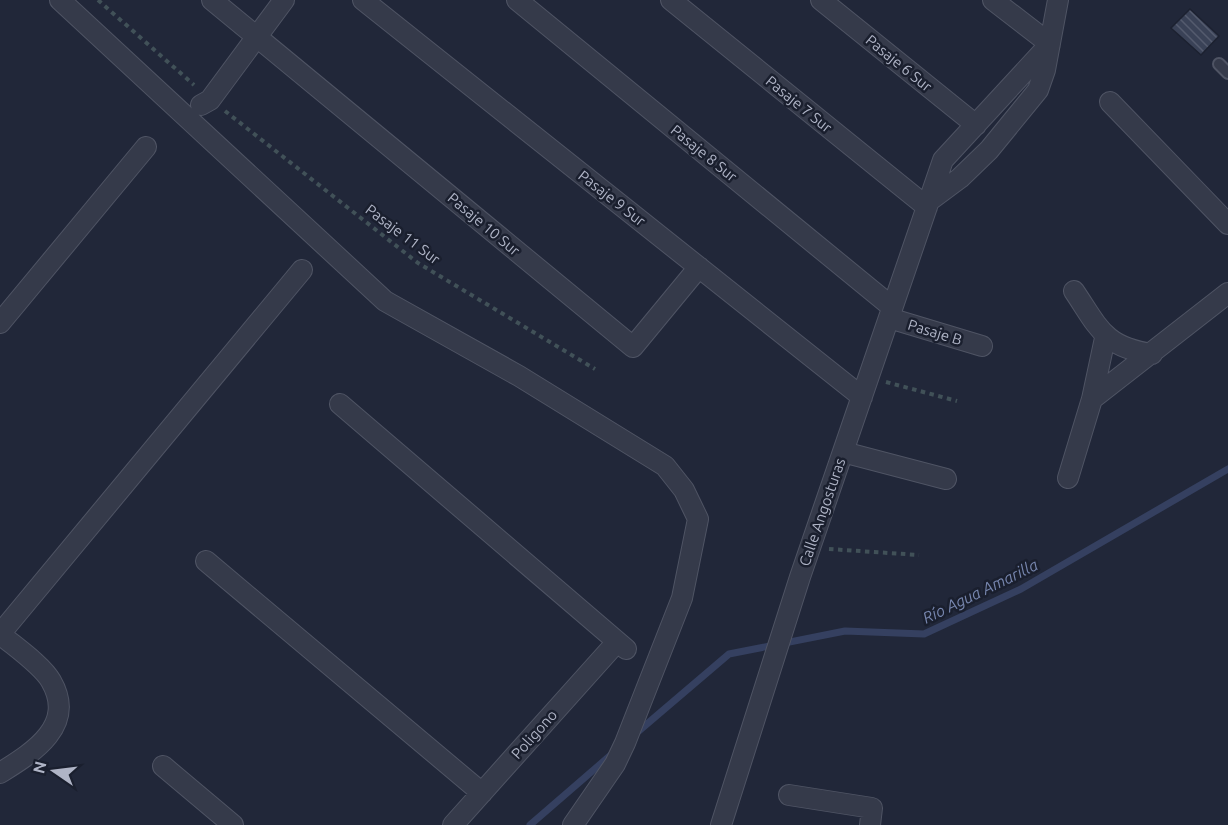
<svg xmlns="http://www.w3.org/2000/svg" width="1228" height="825" font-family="Ubuntu,sans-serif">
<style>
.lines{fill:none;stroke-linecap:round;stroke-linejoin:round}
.stream{stroke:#354060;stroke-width:7}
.building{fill:url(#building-back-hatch);stroke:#1c2130;stroke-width:1.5}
.lane-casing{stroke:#4f5464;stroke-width:14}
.street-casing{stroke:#4f5464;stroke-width:22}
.path{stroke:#415158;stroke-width:4;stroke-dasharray:4.5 4.5;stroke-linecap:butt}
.lane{stroke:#353a4a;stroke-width:10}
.street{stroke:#353a4a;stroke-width:20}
.labels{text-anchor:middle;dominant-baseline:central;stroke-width:5;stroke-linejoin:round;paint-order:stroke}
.street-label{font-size:15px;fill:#afb4c6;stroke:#1a1f2e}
.water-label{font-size:16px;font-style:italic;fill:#7786ae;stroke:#1a1f2e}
</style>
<defs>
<pattern id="building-back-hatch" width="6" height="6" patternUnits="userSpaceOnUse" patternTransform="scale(1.5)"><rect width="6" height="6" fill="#3a4257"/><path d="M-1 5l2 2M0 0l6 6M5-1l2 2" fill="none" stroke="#545b6e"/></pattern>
</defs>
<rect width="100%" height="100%" fill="#212739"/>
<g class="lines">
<path class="stream" d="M634 735 729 654 845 631 924 634 1021 589 1228 469
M530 825 612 754"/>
</g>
<path class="building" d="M1190 9 1219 36 1201 55 1171 28Z"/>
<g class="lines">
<defs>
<path id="lane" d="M1219 64 1228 73"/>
<path id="street" d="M60 0 385 301 519 376 665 466 684 490 698 519 682 598 625 743 615 764 573 825
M212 0 633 347 699 267
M363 0 862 397
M517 0 892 307
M671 0 927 207
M821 0 976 125
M993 0 1050 44
M1110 102 1228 224
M201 105 210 100 284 0
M929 201 960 178 989 150 1038 90 1045 70 1058 0
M1074 291C1099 328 1104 347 1152 354
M889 318 982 346
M0 323 146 147
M1092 399 1228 293
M340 404 626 649
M843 452 946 479
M1068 478 1092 399 1105 338
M206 561 482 793
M163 766 233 825
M0 773C32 753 77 726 51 681 42 665 14 646 0 634L302 270
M789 795 872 808 870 825
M453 825 616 643
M721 825 800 577 943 160 1050 44"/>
</defs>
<use href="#lane" class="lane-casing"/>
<use href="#street" class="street-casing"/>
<path class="path" d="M98 0 194 85
M225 111 418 263 595 369
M886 382 957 401
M829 549 919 555"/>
<use href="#lane" class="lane"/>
<use href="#street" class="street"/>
</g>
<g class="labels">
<g class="street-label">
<text transform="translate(899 63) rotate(39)">Pasaje 6 Sur</text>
<text transform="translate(799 104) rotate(39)">Pasaje 7 Sur</text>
<text transform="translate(704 153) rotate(39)">Pasaje 8 Sur</text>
<text transform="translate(612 198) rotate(38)">Pasaje 9 Sur</text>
<text transform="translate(484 224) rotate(40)">Pasaje 10 Sur</text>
<text transform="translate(403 234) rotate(37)">Pasaje 11 Sur</text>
<text transform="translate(935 332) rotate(17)">Pasaje B</text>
<text transform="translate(822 512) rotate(-71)">Calle Angosturas</text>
<text transform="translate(534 734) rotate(-48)">Poligono</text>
</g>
<g class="water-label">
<text transform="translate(980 591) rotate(-26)">Río Agua Amarilla</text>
</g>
</g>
<g transform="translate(54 771) rotate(284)" stroke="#1a1f2e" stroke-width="4.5" paint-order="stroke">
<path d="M0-4.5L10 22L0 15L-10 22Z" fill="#afb4c6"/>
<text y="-9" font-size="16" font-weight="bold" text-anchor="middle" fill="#afb4c6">N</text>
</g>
</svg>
